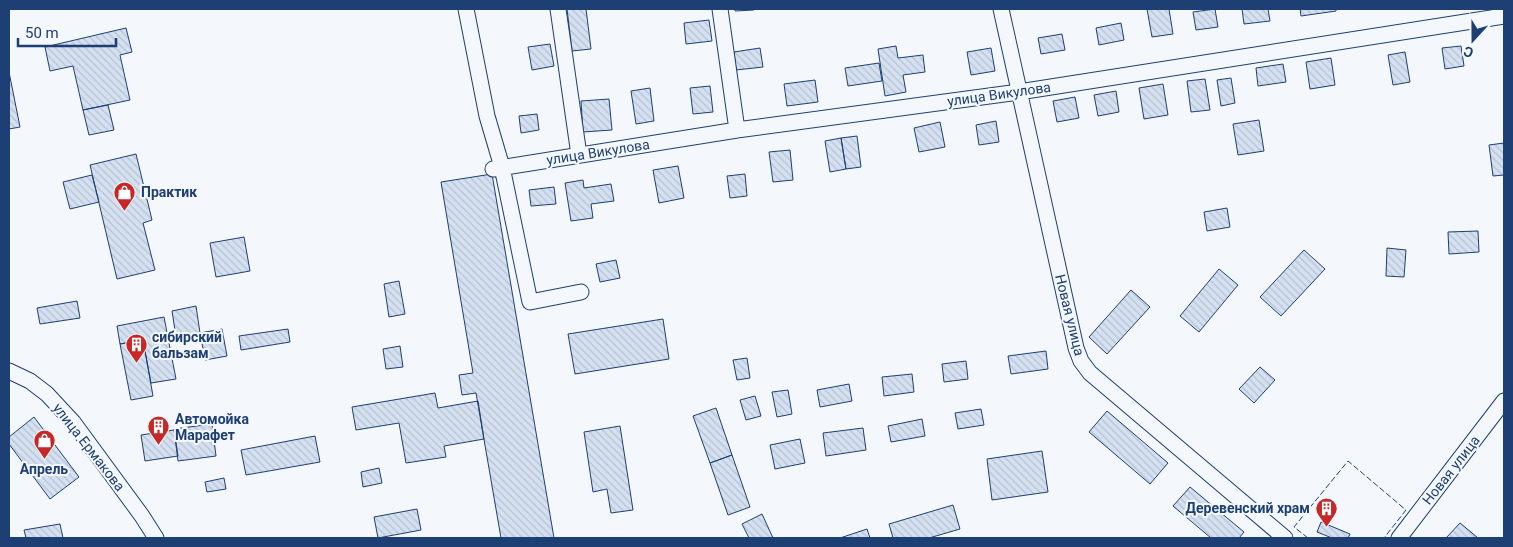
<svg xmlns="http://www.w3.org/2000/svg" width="1513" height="547" font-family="Roboto,sans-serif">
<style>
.building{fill:url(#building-back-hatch);stroke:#1d3f73}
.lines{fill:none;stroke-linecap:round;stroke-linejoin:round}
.minor-casing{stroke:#1d3f73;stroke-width:17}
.minor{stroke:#f4f7fb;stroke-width:15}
.fence{stroke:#1d3f73;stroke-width:1;stroke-dasharray:6 2.5;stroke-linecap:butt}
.labels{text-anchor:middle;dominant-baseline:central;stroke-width:4;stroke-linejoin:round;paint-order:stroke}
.street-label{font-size:14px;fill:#1d3f73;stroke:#f4f7fb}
.poi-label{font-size:14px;font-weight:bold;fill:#1d3f73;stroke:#f4f7fb;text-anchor:start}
</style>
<defs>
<pattern id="building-back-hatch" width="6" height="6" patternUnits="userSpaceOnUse" patternTransform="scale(1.25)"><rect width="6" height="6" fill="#d5e0f0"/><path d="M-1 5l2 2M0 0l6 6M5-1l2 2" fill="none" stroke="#b6c1d1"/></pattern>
</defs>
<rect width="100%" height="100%" fill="#f4f7fb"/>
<path class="building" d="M567 9H586L591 49 572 51Z
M735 9H754V10L735 11Z
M1147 9H1169L1173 34 1152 37Z
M1215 9 1218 27 1196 30 1193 12Z
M1242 9H1268L1270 21 1244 24Z
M1300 9H1336V11L1301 16Z
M709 20 712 41 686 44 684 23Z
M1121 23 1124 40 1099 45 1096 28Z
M126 28 132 52 120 55 130 100 83 110 73 66 50 71 45 47Z
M1062 34 1065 50 1041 54 1038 38Z
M550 44 554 66 532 70 528 47Z
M896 46 898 58 923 55 925 72 903 75 906 92 885 96 878 49Z
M1461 46 1464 66 1445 69 1442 48Z
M760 48 763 67 736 70 734 52Z
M991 48 995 71 971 75 967 52Z
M1405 52 1410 82 1393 85 1388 55Z
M1331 58 1335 85 1310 89 1306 62Z
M879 63 882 81 848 86 845 68Z
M1283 64 1286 82 1258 86 1256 68Z
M9 72 20 127 9 129Z
M1231 78 1235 103 1221 106 1217 80Z
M1205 79 1210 110 1191 112 1187 81Z
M815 80 818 102 787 106 784 84Z
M1163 84 1168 115 1144 119 1139 88Z
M710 86 713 112 693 114 690 88Z
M650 88 654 121 636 124 631 91Z
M1116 91 1119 112 1098 116 1094 95Z
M1075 97 1079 118 1057 122 1053 101Z
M609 99 612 130 583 132 581 101Z
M108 105 114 130 89 135 83 110Z
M537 114 539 130 521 133 519 116Z
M1259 120 1264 151 1238 155 1233 124Z
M996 121 999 142 979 145 976 125Z
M940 122 945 147 919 152 914 128Z
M857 136 861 167 846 169 841 138Z
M841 138 846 169 830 172 825 141Z
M1504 143V175L1493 176 1489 145Z
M790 150 793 180 773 182 769 152Z
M136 154 152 220 143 223 155 270 117 279 90 165Z
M678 166 684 198 659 203 653 170Z
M492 174 554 538H501L476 393 462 395 459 375 473 373 441 182Z
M745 174 747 196 730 198 727 176Z
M92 175 99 202 70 209 63 182Z
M583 180 584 188 611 184 614 201 591 204 593 218 571 221 565 183Z
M554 187 556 204 531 206 529 190Z
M1227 208 1230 227 1207 231 1204 212Z
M1478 231 1479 252 1449 254 1448 232Z
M244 237 250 271 216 277 210 243Z
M1387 248 1406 250 1404 277 1386 276Z
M1304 250 1325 269 1281 316 1260 297Z
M616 260 620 278 600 282 596 264Z
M1219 269 1238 285 1199 332 1180 316Z
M399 281 405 314 389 317 384 284Z
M1131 290 1150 307 1107 354 1089 337Z
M77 301 80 318 40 324 37 308Z
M196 306 200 333 176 337 172 311Z
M164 317 176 379 151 383 143 340 120 344 117 326Z
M663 319 669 359 575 374 568 334Z
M222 329 227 356 205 360 200 333Z
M288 329 290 342 241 350 239 336Z
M143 340 153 396 131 400 120 344Z
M400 346 403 367 386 369 383 349Z
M1046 351 1048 369 1011 374 1008 356Z
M747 358 750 378 737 380 733 360Z
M966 361 968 379 944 382 942 364Z
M1260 367 1275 380 1254 403 1239 389Z
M912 374 914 392 884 396 882 377Z
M849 384 852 401 820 407 817 390Z
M788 390 792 414 777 417 772 392Z
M435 393 438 408 478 401 484 439 444 446 446 457 406 463 399 423 356 430 352 407Z
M755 396 761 416 746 420 740 400Z
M716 408 732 455 710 463 693 416Z
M981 409 984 425 958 429 955 413Z
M1107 411 1168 463 1150 484 1089 432Z
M34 417 79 477 50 499 9 444V437Z
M922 419 925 436 891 442 888 426Z
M212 424 216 456 178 461 174 429Z
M620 426 633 510 611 513 607 489 593 492 584 432Z
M863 428 866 450 826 456 823 433Z
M174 430 178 456 145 461 141 435Z
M315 436 320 462 246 475 241 450Z
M800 439 805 463 775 469 770 445Z
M1042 451 1048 492 992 500 987 459Z
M732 455 750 507 728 515 710 463Z
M379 468 382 483 363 487 361 472Z
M224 478 226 489 207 492 205 482Z
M1190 487 1244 532 1239 538H1211L1173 506Z
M953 505 960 529 929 538H893L889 524Z
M417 509 421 530 378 538 374 517Z
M762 514 773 538H749L742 524Z
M1321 522 1350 534 1348 538H1332L1317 532Z
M1460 523 1478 538H1446Z
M60 524 63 538H26L24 530Z
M867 529 870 538H840Z"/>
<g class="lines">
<defs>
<path id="minor" d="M466 9 487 116 502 167 530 302 581 292
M558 9 579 155
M720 9 737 130
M1001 9 1076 348 1081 361 1090 373 1285 538
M493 169 737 130 1019 92 1504 16
M9 371 30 381 47 394 73 422 142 516 156 538
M1399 538 1504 401"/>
</defs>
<use href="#minor" class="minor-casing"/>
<use href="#minor" class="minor"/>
<path class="fence" d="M1308 538 1294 527 1348 461 1406 510 1384 538"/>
</g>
<defs>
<symbol id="shop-pin" viewBox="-11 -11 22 30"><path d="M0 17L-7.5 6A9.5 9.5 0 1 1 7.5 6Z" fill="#c62828" stroke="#f4f7fb"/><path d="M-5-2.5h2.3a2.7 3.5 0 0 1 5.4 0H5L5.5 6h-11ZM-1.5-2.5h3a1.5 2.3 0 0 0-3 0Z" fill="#fff"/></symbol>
<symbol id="building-pin" viewBox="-11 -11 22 30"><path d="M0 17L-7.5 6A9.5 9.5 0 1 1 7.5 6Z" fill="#c62828" stroke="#f4f7fb"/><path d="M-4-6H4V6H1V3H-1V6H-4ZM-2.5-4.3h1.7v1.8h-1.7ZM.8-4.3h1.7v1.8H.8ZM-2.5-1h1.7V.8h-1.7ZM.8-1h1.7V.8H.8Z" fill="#fff"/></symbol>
</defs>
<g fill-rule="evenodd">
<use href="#shop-pin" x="112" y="180" width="25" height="34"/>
<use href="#building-pin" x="124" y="332" width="25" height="34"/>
<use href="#building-pin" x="146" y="414" width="25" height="34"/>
<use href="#shop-pin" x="32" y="428" width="25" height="34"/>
<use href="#building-pin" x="1314" y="496" width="25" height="34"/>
</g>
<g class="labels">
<g class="street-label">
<text transform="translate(999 94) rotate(-8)">улица Викулова</text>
<text transform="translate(598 152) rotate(-9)">улица Викулова</text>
<text transform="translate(1070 315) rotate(76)">Новая улица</text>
<text transform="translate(89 447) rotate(52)">улица Ермакова</text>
<text transform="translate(1451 470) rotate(-52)">Новая улица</text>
</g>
<g class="poi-label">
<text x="141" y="192">Практик</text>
<text x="152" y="337">сибирский<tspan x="152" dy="16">бальзам</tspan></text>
<text x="175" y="419">Автомойка<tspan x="175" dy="16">Марафет</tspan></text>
<text x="44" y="469" text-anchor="middle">Апрель</text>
<text x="1310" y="508" text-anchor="end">Деревенский храм</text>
</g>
</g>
<rect width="1513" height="547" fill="none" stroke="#1d3f73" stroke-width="20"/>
<g transform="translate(1473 40) rotate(201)" stroke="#f4f7fb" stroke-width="4" paint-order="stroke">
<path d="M0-4L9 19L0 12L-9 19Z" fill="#1d3f73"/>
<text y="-8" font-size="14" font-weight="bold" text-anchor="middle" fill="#1d3f73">С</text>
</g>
<path d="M18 38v8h98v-8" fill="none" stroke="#1d3f73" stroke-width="2.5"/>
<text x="25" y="38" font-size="15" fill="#1d3f73" stroke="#f4f7fb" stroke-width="4" paint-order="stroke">50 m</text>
</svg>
